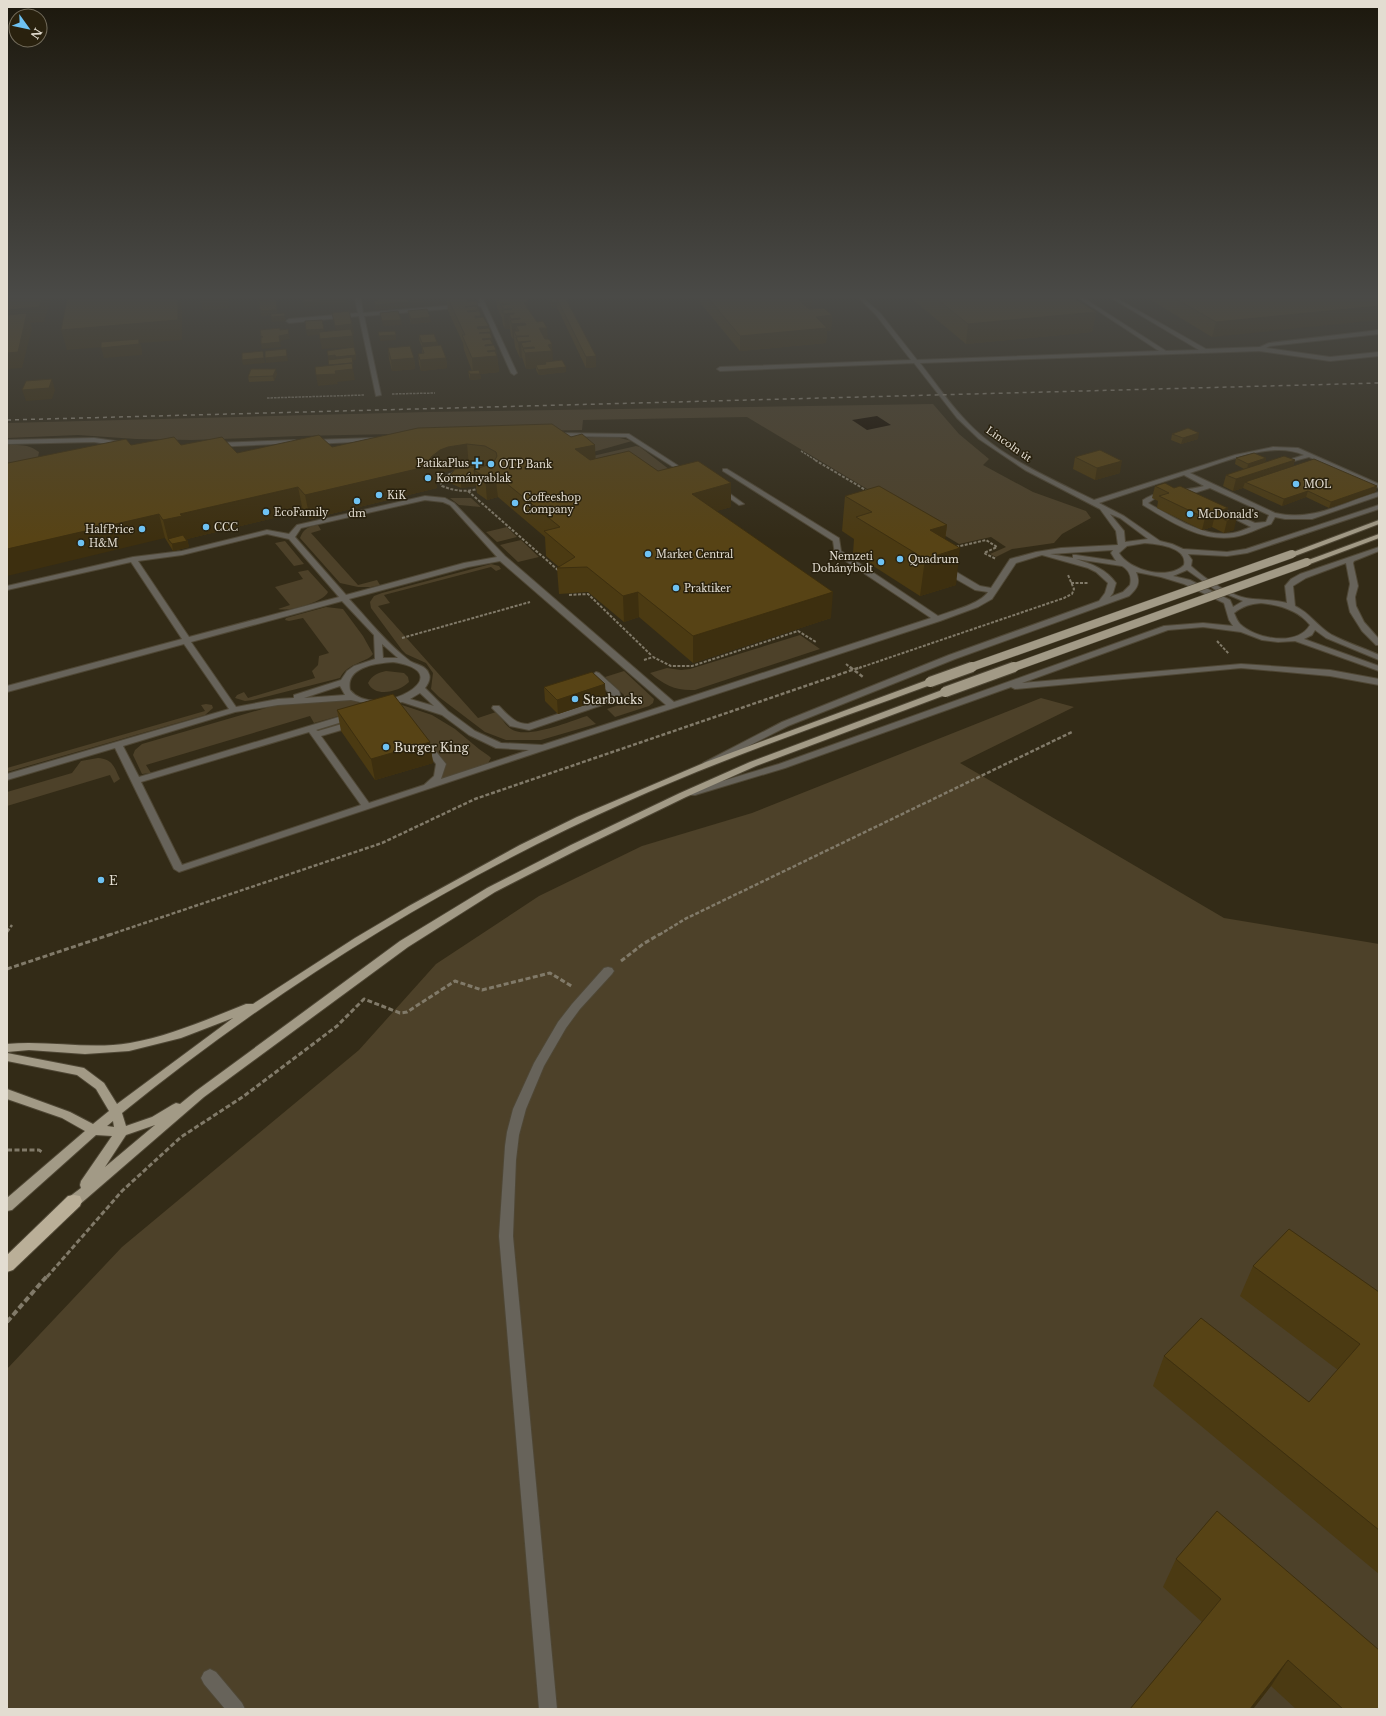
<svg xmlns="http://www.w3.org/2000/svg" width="1386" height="1716" font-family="'Libre Baskerville',serif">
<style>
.green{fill:#4d4129}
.water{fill:#180e00}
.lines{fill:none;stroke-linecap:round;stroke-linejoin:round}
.minor-casing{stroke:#4f4735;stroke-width:2}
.major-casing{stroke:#4f4735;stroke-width:2}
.highway-casing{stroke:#4f4735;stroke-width:2}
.path-far4{stroke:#817a69;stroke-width:1.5;stroke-dasharray:2.5 1;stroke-linecap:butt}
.path-far3{stroke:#817a69;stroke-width:2;stroke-dasharray:3 1.5;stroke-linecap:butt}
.path-far2{stroke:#817a69;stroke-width:2.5;stroke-dasharray:4 2;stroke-linecap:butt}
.path-far1{stroke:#817a69;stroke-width:3;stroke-dasharray:5 2.5;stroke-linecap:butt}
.path{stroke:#817a69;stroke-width:4;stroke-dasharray:6 3;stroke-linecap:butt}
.minor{fill:#67635a;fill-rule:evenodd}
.major{fill:#a29a86;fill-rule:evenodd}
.highway{fill:#baaf98;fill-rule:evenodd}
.rail{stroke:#938c7c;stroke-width:1.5;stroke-dasharray:4 4;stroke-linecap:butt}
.major-bridge-far1-casing{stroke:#4f4735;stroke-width:9;stroke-linecap:butt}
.major-bridge-casing{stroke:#4f4735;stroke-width:12;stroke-linecap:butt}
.major-bridge-far1{stroke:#a29a86;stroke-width:8}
.major-bridge{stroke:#a29a86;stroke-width:10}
.wall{fill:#4b3a12}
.shaded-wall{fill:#3d2f0f}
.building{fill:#574315;stroke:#3d2f0f}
.poi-dot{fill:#6ec2f3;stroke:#29210e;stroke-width:1.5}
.labels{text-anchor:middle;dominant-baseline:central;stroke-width:3;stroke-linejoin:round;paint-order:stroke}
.far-street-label{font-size:10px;fill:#e3ddd1;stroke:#29210e}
.far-poi-label{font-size:10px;fill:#e3ddd1;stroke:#29210e;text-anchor:start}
.poi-label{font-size:12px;fill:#e3ddd1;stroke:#29210e;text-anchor:start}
</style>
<rect width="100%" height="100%" fill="#332b17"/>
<path class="green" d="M933 404 959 434 989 459 983 465 1033 492 1086 511 1091 518 1062 534 1054 543 1012 549 996 557 990 554 1006 547 991 537 959 544 747 417 583 420 582 430 300 436 192 440 136 439 78 435 7 438V423L428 412Z
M612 436 632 441 593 452 579 438Z
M7 445C19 445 29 444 39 452L38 457 7 471Z
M636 446 640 447 691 486 616 459 611 455 587 461 584 458Z
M450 498H471L481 507 459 505Z
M318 525 321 530 311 533 358 585 377 580 380 585 371 587H358L340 583 300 538C303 529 309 526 318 525Z
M507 527 517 537 497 542 486 532Z
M521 540 539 557 518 562 500 545Z
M285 541 304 564 294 566 275 543Z
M491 564 499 566 501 569 496 571 491 567 384 595 390 603 378 606 478 718 496 712C501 717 505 725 511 729 527 740 570 721 587 716L596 724 541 740H506L485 732 439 697 431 689 433 673 426 663 406 654 402 650 371 608 370 602 374 596 382 593Z
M308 570 328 592C324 602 288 612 278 609L290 605 275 587 303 579 298 572Z
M326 607 343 609 363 636 373 654C367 663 348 662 340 678L253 700 245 701 235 698 237 695 244 692 248 698 315 678 312 671 318 665 319 656 329 653 303 618 289 621 285 620 286 618Z
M800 635 820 649 695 690C676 691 664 685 650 673L667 668 681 670 690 669Z
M386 671 404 673 408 677 409 682C399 692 375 698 368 683 372 675 378 673 386 671Z
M624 671 654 699 653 703 649 706 615 717 607 709C615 706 624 705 624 695L605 677Z
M344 698 360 703V705L349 713 314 723 310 716 146 765 151 773 142 774 133 755 135 750 142 744 276 705Z
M1041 698 1074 707 960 763 1224 918 1379 944V1709H7V1369L122 1247 359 1050 436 964 539 896 642 846 752 813Z
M396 703 432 715 455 729 479 749 489 756 491 758 487 765 444 778 441 775 446 764Z
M206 704 212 705 213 708 205 715 7 772V768L205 711 201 705Z
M98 758C113 759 114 767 120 779L114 783 110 775 7 806V792L72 773 81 761Z"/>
<path class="water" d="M877 416 891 425 867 430 852 420Z"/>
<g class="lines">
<defs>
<path id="minor" d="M355 299H361L363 313 480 303 479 299H483L517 373 514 375 511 373 481 306 364 316 381 395 376 396 359 316 289 323 286 321 289 319 358 313Z
M860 299H864L880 313 917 360 1159 351 1080 299H1085L1166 351 1199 350 1113 299H1118L1206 349 1260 347 1269 343 1379 330V334L1270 346 1266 348 1330 357 1379 352V356L1330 361 1259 351 920 363C940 389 958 416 983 437 1016 464 1056 481 1094 500L1235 455 1273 447 1298 448 1379 484V488L1309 457 1279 465V463L1304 455C1271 440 1223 463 1190 473L1275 513C1314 522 1343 502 1379 492V496L1312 519H1285L1275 517 1271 524C1259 528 1247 535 1234 537 1201 542 1169 521 1143 505V500C1161 488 1184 492 1204 486L1184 475 1099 503 1124 516 1160 541 1172 544 1183 549 1227 552 1246 549 1379 505V509L1247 553 1227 556 1188 554 1192 560 1191 566C1205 579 1233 598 1253 599 1265 600 1275 600 1287 603L1285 586 1291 579 1300 574 1379 547V551L1354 561 1353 563 1358 586 1355 597 1356 606 1364 622 1379 639V645H1376L1362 631 1350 612 1347 599 1350 584 1346 563 1306 578 1293 586 1295 606C1310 613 1318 627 1332 635 1347 643 1364 648 1379 655V660L1326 638 1315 630 1312 635 1304 639 1379 666V671L1295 641 1278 642 1262 640 1241 632 1203 627 1168 630 1022 683 1241 664 1330 670 1379 679V685L1330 676 1241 668 1015 689 1011 687 785 768 695 795H689L687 793 689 791 779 764 1164 626 1203 623 1233 626 1229 620 1224 603 1184 584 1161 577 1136 572C1141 583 1137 589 1129 596L955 659 788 726 711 765 708 766 703 763 782 722 949 655 1099 601 1105 593 1108 583 1096 572 1088 568 1042 555 1016 563 992 599 978 607 940 621 542 751 179 872 174 869 115 748 7 780V774L229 709 184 644 7 692V686L182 639 131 562 7 590V586L133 557 182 551 267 530 289 534 297 525 425 496 445 498 454 503 505 556 674 702 931 618 835 554 833 541 723 471V469H727L839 538 841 551 938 616C951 611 980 604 988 592L975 590 942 571V567H948L980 586 991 588 1010 559 1036 552 1061 548 1118 545 1116 531 1100 509 1025 470 979 439 957 418 914 363 720 371 717 369 720 367 911 360 876 315ZM1210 488 1269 515 1266 522 1255 523 1225 510 1222 512 1223 513 1251 527C1245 529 1239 532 1233 533 1204 538 1173 517 1148 503L1157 497 1191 494ZM425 500 443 502 450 505 497 557 464 563 346 595 295 537 301 528ZM1110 514 1120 518 1148 539 1125 542 1124 531ZM267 534 289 539 339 597 189 637 138 561 182 555ZM1145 543C1157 544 1188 547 1184 565 1168 581 1129 570 1119 553L1127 546ZM1113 550 1111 553 1116 561 1076 555H1073V558L1050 554ZM1076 559 1122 566C1129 570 1132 577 1130 585L1123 592 1110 597 1113 593 1116 583C1106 569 1092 564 1076 559ZM500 561 666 705 542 745 501 743 475 731 448 711 425 688C428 684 431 679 429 674 426 665 416 665 410 661 387 644 368 619 349 599L468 567ZM1187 570 1214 589 1243 601 1233 607 1230 600 1190 580 1173 576ZM342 601 374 635 375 659 354 666 347 671 341 680 294 695V698L278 699 236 707 191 642ZM1261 603C1280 605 1298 610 1310 625 1297 647 1256 639 1240 624 1237 621 1236 617 1234 613 1243 606 1250 604 1261 603ZM382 644 398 658H383ZM393 662C465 673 376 722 350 690 345 667 377 663 393 662ZM340 686 345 695 304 698ZM420 693 434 706 410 699ZM351 700 373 705H385L402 702 442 715 469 735 496 748 529 750 441 779 446 764 426 739H420L419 741 436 764 434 776 424 785 369 803 321 736 355 726 356 724 355 722 352 721 318 731 316 730 355 718 356 716 352 713 139 777 123 746 235 712 278 705ZM309 732 361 805 182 865 141 782Z
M555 433 629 434 691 474 686 475 626 437 553 436V434Z
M94 438 122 442 125 444 122 446 94 442 7 444V440Z
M373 438 375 439V441L313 444 310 442 313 440Z
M295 440 298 442 297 443 215 447 212 445 215 443Z
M718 488H722L744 504 739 505 718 490Z
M596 672 599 673 619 691 621 697 620 699 529 730 510 726 492 708 493 706H499C508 715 515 724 528 724L612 696 593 677 592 675Z
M608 967 612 968 614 971 612 974 580 1009 566 1028 544 1066 526 1109 519 1135 516 1160 513 1236 557 1709H539L499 1236 505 1146 507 1132 513 1109 534 1063 558 1022 572 1004 604 968Z
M210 1669 216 1672 242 1703 245 1709H225L204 1684 201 1678 204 1672Z"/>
<path id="major" d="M1379 520V524L1295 556H1292L1288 554Z
M1379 534V538L1310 564H1307L1303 562Z
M930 679 933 680 934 682 933 684C830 722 726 757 626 802 446 882 275 989 122 1113L126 1126 152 1117 172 1105 176 1103 180 1104 196 1091 400 941 487 888 571 845 680 793 750 762 942 690 945 689 949 692 948 694 756 766 686 797 579 849 495 892 408 947 204 1097 79 1205 74 1206 69 1205 67 1201 69 1197 81 1188 80 1185 81 1181 112 1136 96 1135 12 1210 7 1211V1198L85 1131 62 1118 7 1099V1089L70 1112 93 1124 109 1111 96 1089 77 1075 7 1061V1053L84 1068 104 1083 117 1104 233 1018 181 1038 129 1051 85 1054 29 1050 7 1052V1044C48 1040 89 1050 130 1043 170 1036 208 1019 246 1004H253L355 938 409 906 520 845 577 817 706 762ZM113 1121 114 1127 107 1126ZM155 1125 105 1167 126 1135Z"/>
<path id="highway" d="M74 1195 80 1196 82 1201 80 1206 13 1270 7 1272V1255L68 1196Z"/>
</defs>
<use href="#minor" class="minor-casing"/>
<use href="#major" class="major-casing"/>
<use href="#highway" class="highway-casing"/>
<path class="path-far4" d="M392 394 435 393
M267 398 365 395
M801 451 817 461"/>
<path class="path-far3" d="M815 460 869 492
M470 470 488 474 491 477V482C476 493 459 493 442 486L440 481C448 472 458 471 470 470Z
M468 491 559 571
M956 547 986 540 997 547 984 553 996 559
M1071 583H1088
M569 595 588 594 652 656
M402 638 530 602
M1217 641 1229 654
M644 660 653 657 671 666H692L798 631 816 642
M846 664 851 668
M859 668 1064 598 1072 594 1074 589 1068 575"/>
<path class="path-far2" d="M850 667 863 677
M7 932 12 925
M109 935 382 843 475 799 861 667
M659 935 685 919 1072 732"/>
<path class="path-far1" d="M621 961 643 944 660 934
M7 969 112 934
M7 1150H39L42 1152
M47 1277 122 1191 181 1137 244 1096 337 1026 364 999 400 1013 407 1012 455 981 482 990 550 973 573 987"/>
<path class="path" d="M7 1322 47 1276"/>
<use href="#minor" class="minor"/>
<use href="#major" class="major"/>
<use href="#highway" class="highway"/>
<path class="rail" d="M7 420 1379 383"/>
<defs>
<path id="major-bridge-far1" d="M969 668 1292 554
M1012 668 1307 562"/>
<path id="major-bridge" d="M930 682 972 667
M945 692 1014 667"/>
</defs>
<use href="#major-bridge-far1" class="major-bridge-far1-casing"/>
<use href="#major-bridge" class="major-bridge-casing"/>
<use href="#major-bridge-far1" class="major-bridge-far1"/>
<use href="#major-bridge" class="major-bridge"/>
</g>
<path class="wall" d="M443 299H475V301L478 305 479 312 481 317 489 328 491 332 493 345 496 350 497 356 499 372 480 374 481 379 470 380 469 376 468 371H472L464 350 463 343 448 311 447 302V300H444Z
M494 299H526L528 309 537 322 547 328V339L553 360H552V361L566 367V372L539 375 536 370V368L526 369 522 357 520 358 515 347 514 339H513L511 336 510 329H505L503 325 502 318 500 314 499 311 497 307 496 301H495Z
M549 299H566L596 356V367L586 368 557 307 552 308Z
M697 299H812L811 309 832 315 831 331H827L826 343 740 351Z
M912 299H1075L1096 312 1092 332 966 344Z
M1149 299H1379L1212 337Z
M408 311 431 322 411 324 409 316Z
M419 335 437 342 438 346 446 358 447 368 421 371 419 364 418 354H422V347L419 340Z
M388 348 414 358 415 369 392 371 389 359Z
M277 374 274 381 249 382 248 377Z
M418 428 595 459 658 471 731 483V507L716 511 831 618 693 663 639 617 624 622 588 592 559 594 557 568 559 567 546 556 545 537 498 497 487 500 477 493 476 486 461 488 450 483 449 477 472 467 451 470 443 473 435 479 437 488 310 519 303 511 187 539 189 547 173 551 165 538 8 463 131 445H181L237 453 332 447Z
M1172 434 1198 439 1181 444 1171 440Z
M1075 457 1120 473 1095 480 1073 469Z
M1236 458H1266L1265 462 1295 460 1293 466 1377 486 1375 492 1329 508 1306 497 1282 506 1243 488 1233 491 1223 486 1226 475 1244 469 1235 464Z
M1155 486 1227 512 1234 530 1224 533 1212 527 1202 530 1157 508 1158 501 1152 498Z
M845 496 947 525 945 539 956 585 920 596 853 553 854 539 842 531Z
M544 687 606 698 558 714 545 701Z
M337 710 430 742 433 763 375 780 341 731Z
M1253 1266 1379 1292V1574L1153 1386 1164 1356 1309 1402 1338 1370 1240 1296Z
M1176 1559 1379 1709H1296L1271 1686 1253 1709H1130L1202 1622 1163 1587Z"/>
<path class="shaded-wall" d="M42 299H51L44 322 30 323 32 328 22 368 7 369V310Z
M178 299H181L182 307V340L140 343 142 349V355L104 358 101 348 139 344 67 350 61 330Z
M200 299H228L229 308 203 311Z
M276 299 278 315 261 316 260 311Z
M345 299 346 303 304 307 303 302Z
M371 299H391L371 300Z
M411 299H423L424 303 412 304Z
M448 299H475L476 306 478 305 479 316H481L482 327 489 326V332H491L493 350H496V356H497L499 372 480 374 481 379 470 380V374H473L472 358 486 357Z
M797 299H812L811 311 796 312Z
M528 301 529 316 524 303Z
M409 302V307L375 310V305Z
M557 302V307L552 308V303Z
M1379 306V320L1212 337 1216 322Z
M1096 312 1092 332 966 344 968 324Z
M284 313 286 321 272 322 271 317Z
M514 313V319L520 318V323H525L526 336 519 331 516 326 517 336 514 331V339H513L511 319 509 315 510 329H505L504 314Z
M832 315 831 331H827L826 343 740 351V336L816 317Z
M430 317 431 322 411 324V319Z
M401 320 402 325 383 326 382 321Z
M352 324 354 334 337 336 335 326Z
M539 328H547L548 343Z
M288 329 290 339 280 341 281 347 262 349 261 344 279 336Z
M324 329 325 334 307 336 306 330Z
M396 335V340L380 341 379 336Z
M353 336 354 347 322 349 320 339Z
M531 341 534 347 535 352 548 345 552 344 553 360H552L553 367 546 364 545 362 546 367 536 365V368L526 369 525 353 521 343 522 357 520 358 518 342Z
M437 342 438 347 422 349V343Z
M286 349 288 361 266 363 265 358Z
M263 351 265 363 243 365 242 360Z
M335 355 336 360 328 361V356Z
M356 355V360L337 362 336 357Z
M596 356V367L586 368V357Z
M414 358 415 369 392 371 391 360Z
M446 358 447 368 421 371 420 360Z
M566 367V372L539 375 538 370Z
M276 369 277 374 274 381 273 376Z
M353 369 355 380 337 382 338 384 318 386 316 375 335 371Z
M52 379 55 390 52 399 26 401 22 390Z
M1199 433 1198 439 1181 444 1183 438Z
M467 444 469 467 451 470 443 473 435 479 437 488 310 519 305 495 431 461V457L440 450 448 447Z
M595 445 596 468 575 449Z
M1266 458 1264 464 1247 470 1248 464Z
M1295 460 1291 472 1245 482 1243 488 1233 491 1236 479Z
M1122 461 1120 473 1095 480 1097 468Z
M495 474 498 497 487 500 485 477Z
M475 480 476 486 461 488V482Z
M731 483V507L692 518V494Z
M1377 486 1375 492 1329 508 1331 502Z
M298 487 303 511 187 539 189 547 173 551 172 544 168 539 163 520 180 514Z
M1308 491 1306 497 1282 506 1284 499Z
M1228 508 1225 519 1222 510Z
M159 514 165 538 7 576V549Z
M1215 515 1212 527 1202 530 1205 518Z
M1237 517 1234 530 1224 533 1227 521Z
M947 525 943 554 960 548 956 585 920 596 925 559 930 530Z
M638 592 639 617 624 622 623 596Z
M833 592 831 618 693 663V636Z
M605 684 606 698 558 714 557 700Z
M430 742 433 763 375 780 371 759Z
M1288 1660 1271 1686 1253 1709H1250Z"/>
<path class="building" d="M7 299H42L39 307 7 310Z
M67 299H178V320L61 330Z
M276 299 277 310 260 311 259 300Z
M303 299H344L303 302Z
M378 299H407L409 302 375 305 374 301 378 300Z
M448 299H472H467L468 302 476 301 478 305 465 307 477 306 478 310 467 311 468 312 479 311 481 316H475V318L483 317 489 326 477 327 478 329 489 328 491 332 479 333H490L492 338 482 339 483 340 490 339 493 344 485 345V346L494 345 496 350 487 351 488 352 495 351 497 356 472 358 462 335H465Z
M498 299H526L528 301 524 303 537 322 543 321 547 328H539L545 339H549L552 344 548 345 552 351 525 353 523 349 535 348 534 347 523 348 521 343 531 341 518 342 516 337 529 336H516L514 331H519L516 326 526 325 525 323 512 324 510 320 520 319V318L511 319 509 315 514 314V313L504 314 502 310 512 309H503L501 305 510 304H500Z
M550 299H557V302L552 303Z
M557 299H566L596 356 586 357Z
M709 299H798L809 309 824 308 832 315 816 317 827 328 740 336Z
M937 299H1075L1096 312 968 324Z
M1176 299H1379V306L1216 322Z
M427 309 430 317 411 319 408 311Z
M349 311 352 324 335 326 332 313Z
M398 311 401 320 382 321 380 313Z
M27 313 18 352 7 353V315Z
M284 313 285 316 271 317V314Z
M322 320 324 329 306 330 305 321Z
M280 328V330L288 329 289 334 279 336 280 342 261 344V337H263L261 336 260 330Z
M351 329 353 336 320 339 319 332Z
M395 331 396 335 379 336 378 332Z
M434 334 437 342 422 343 419 335Z
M139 339V344L101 348V342Z
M441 345 446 358 420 360 418 354 424 353 422 347Z
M410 346 414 358 391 360 388 348Z
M354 347 356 355 336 357 335 355 328 356 327 351Z
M286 349 287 356 265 358V351Z
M263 351 264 358 242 360V353Z
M352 357 353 364 352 363 329 365 328 360Z
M562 360 566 367 538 370 536 365 546 364 545 362Z
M352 363 353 369 335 371 336 374 316 375 315 367Z
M251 369H276L273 376 248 377Z
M479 370 480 374H470L468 371Z
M52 379 49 388 22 390 26 381Z
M552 424 571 437 582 434 595 445 575 449 590 460 629 451 658 471 698 461 731 483 692 494 833 592 693 636 638 592 623 596 587 567 557 568 575 557 544 531 560 527 495 474 485 477 474 470 490 464 495 460 497 456 496 452 485 446 467 444 448 447 440 450 431 457V461L434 465 305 495 298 487 180 514 182 516 163 520 159 514 7 549V462L8 463 126 439 131 445 174 437 181 445 222 437 237 453 319 435 332 447 418 428Z
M1188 428 1199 433 1183 438 1172 434Z
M1100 450 1122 461 1097 468 1075 457Z
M1254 453 1266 458 1248 464 1236 458Z
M1284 456 1295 460 1236 479 1226 475Z
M1314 459 1377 486 1331 502 1308 491 1284 499 1245 482Z
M473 467 477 469 474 470 475 480 461 482 449 477 455 469Z
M1165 483 1174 488 1180 486 1228 508 1222 510 1237 517 1227 521 1215 515 1205 518 1159 496 1169 493 1155 486Z
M879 486 947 525 930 530 960 548 925 559 856 517 872 512 845 496Z
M183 535 187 541 172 544 168 539Z
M592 672 605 684 557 700 544 687Z
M393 694 430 742 371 759 337 710Z
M1289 1229 1379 1292V1530L1164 1356 1201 1318 1309 1402 1360 1344 1253 1266Z
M1217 1511 1379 1650V1709H1343L1288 1660 1250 1709H1130L1221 1599 1176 1559Z"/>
<linearGradient id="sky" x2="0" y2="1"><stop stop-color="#1c180d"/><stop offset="0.55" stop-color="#4a4a47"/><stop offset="1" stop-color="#4a4a47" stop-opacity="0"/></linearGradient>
<rect width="1386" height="539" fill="url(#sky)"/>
<g class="poi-dot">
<path d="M475 457h4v4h4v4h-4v4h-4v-4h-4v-4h4z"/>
<circle cx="491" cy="464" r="4"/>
<circle cx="428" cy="478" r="4"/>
<circle cx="1296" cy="484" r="4"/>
<circle cx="379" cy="495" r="4"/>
<circle cx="357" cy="501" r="4"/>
<circle cx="515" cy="503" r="4"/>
<circle cx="266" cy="512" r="4"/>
<circle cx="1190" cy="514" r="4"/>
<circle cx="206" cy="527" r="4"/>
<circle cx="142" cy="529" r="4"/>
<circle cx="81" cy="543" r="4"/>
<circle cx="648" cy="554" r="4"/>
<circle cx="900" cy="559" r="4"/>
<circle cx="881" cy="562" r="4"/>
<circle cx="676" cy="588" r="4"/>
<circle cx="575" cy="699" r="4"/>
<circle cx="386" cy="747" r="4"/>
<circle cx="101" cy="880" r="4"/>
</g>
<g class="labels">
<g class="far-street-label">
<text transform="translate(1009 444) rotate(35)">Lincoln út</text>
</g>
<g class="far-poi-label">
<text x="469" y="463" text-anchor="end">PatikaPlus</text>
<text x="499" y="464">OTP Bank</text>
<text x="436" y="478">Kormányablak</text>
<text x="1304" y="484">MOL</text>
<text x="387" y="495">KiK</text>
<text x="523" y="497">Coffeeshop<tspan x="523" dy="12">Company</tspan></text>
<text x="274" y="512">EcoFamily</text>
<text x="357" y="513" text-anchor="middle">dm</text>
<text x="1198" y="514">McDonald's</text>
<text x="214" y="527">CCC</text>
<text x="134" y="529" text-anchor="end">HalfPrice</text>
<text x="89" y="543">H&amp;M</text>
<text x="656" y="554">Market Central</text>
<text x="873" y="556" text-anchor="end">Nemzeti<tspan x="873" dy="12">Dohánybolt</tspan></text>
<text x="908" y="559">Quadrum</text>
<text x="684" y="588">Praktiker</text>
</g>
<g class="poi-label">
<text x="583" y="699">Starbucks</text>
<text x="394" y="747">Burger King</text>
<text x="109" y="880">E</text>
</g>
</g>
<rect width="1386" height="1716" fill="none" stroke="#e3ddd1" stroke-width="16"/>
<g transform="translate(28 28) rotate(123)"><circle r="19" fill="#29210e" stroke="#736c5c"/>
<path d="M0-3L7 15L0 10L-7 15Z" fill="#6ec2f3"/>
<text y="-6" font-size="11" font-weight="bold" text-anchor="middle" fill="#e3ddd1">N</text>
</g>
</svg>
